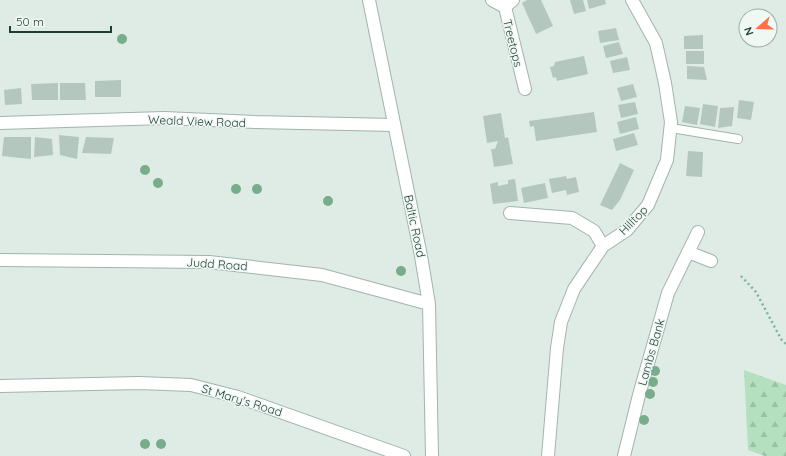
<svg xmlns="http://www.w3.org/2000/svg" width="786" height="456" font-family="Quicksand,sans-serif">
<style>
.forest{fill:url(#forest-firs)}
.building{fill:#b4c7bf}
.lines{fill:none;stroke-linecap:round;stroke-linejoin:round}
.lane-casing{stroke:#a1b4ad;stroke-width:10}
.street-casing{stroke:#a1b4ad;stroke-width:14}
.path{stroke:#7bb4a0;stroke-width:2.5;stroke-dasharray:2 3;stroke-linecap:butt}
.lane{stroke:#fff;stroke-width:8}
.street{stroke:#fff;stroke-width:12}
.tree{fill:#78ad8c}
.labels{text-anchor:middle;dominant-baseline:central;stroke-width:3;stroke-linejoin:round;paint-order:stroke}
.street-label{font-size:12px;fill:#1e3e35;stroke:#f0f8f4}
</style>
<defs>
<pattern id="forest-firs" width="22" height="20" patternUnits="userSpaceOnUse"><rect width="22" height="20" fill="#b5e0bf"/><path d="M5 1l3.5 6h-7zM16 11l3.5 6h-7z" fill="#9bc1a5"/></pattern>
</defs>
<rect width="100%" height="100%" fill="#dfece6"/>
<path class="forest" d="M744 370 786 385V456H765L748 450Z"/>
<path class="building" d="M527 0H541L553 26 536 34 522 3Z
M570 0H583L586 11 574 14Z
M587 0H605L606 4 589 9Z
M616 28 619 40 600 43 598 31Z
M703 35V49H684V36Z
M619 42 623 54 606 58 603 46Z
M686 51H704V64H686Z
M584 56 588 74 557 81 556 77 553 78 550 67 554 66 555 62Z
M627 57 630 70 613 73 610 61Z
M687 66 704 67 707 80 687 79Z
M121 80V97H95V81Z
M58 83V100H32L31 84Z
M60 83H85L86 100H60Z
M633 84 637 97 621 101 617 88Z
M21 88 22 104 5 105 4 90Z
M739 100 754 102 751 120 737 118Z
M635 102 638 114 621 118 618 105Z
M703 104 718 106 715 127 700 124Z
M685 106 700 108 697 125 682 122Z
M734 107 732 126 718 128 720 108Z
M594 112 597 132 536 141 534 126 530 127 529 121Z
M501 113 505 138 508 137 513 164 494 167 491 149H495L498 141 487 143 483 116Z
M636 117 639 129 620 134 617 122Z
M634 133 638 145 616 151 613 139Z
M59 135 79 137 77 159 60 155Z
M4 137H31V159L2 156Z
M35 137 52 139 53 155 34 157Z
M86 137 114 138 111 154 82 153Z
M688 151 703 152 702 177 686 176Z
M620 163 634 170 620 200 612 210 600 205Z
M566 176 567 179 576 177 579 192 567 195 566 190 552 193 549 179Z
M515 179 518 201 493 204 490 184 498 182V186L508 184V180Z
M545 183 548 198 524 203 521 188Z"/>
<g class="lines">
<defs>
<path id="lane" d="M671 128 738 139"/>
<path id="street" d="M369 0 421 256 429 304 432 456
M492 0 505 7
M513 0 505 7 525 89
M0 123 164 118 255 122 394 125
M510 213 572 218 594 231 603 246
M688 252 711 261
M0 260 209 262 322 275 429 304
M0 386 139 383 191 385 238 397 404 456
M548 456 557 348 561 322 574 289 603 246 627 230 648 205 667 160 671 122 665 83 656 43 632 0
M624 456 639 395 668 293 698 232"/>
</defs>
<use href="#lane" class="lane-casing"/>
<use href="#street" class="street-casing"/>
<path class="path" d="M741 276 756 292 781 339 786 344"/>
<use href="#lane" class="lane"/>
<use href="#street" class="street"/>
</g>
<g class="tree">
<circle cx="122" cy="39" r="5"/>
<circle cx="145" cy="170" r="5"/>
<circle cx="158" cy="183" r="5"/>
<circle cx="236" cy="189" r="5"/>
<circle cx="257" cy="189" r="5"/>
<circle cx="328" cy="201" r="5"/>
<circle cx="401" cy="271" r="5"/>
<circle cx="655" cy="371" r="5"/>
<circle cx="653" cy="382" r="5"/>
<circle cx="650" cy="394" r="5"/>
<circle cx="644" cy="420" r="5"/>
<circle cx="145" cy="444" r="5"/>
<circle cx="161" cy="444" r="5"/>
</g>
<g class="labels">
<g class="street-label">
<text transform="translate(513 43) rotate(76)">Treetops</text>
<text transform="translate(197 121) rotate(2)">Weald View Road</text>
<text transform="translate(633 220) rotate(-46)">Hilltop</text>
<text transform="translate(415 226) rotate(78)">Baltic Road</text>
<text transform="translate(217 264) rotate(4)">Judd Road</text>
<text transform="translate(651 352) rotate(-74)">Lambs Bank</text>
<text transform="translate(242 400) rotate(17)">St Mary's Road</text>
</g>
</g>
<g transform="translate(758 28) rotate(250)"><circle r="19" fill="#f0f8f4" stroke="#9caea8"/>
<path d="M0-3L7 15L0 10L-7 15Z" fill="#ff714a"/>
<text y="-6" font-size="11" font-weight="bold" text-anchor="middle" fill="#1e3e35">N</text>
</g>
<path d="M10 26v6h101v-6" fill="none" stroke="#1e3e35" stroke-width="2"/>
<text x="16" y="26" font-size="12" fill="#1e3e35" stroke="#f0f8f4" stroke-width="3" paint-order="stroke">50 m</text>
</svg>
